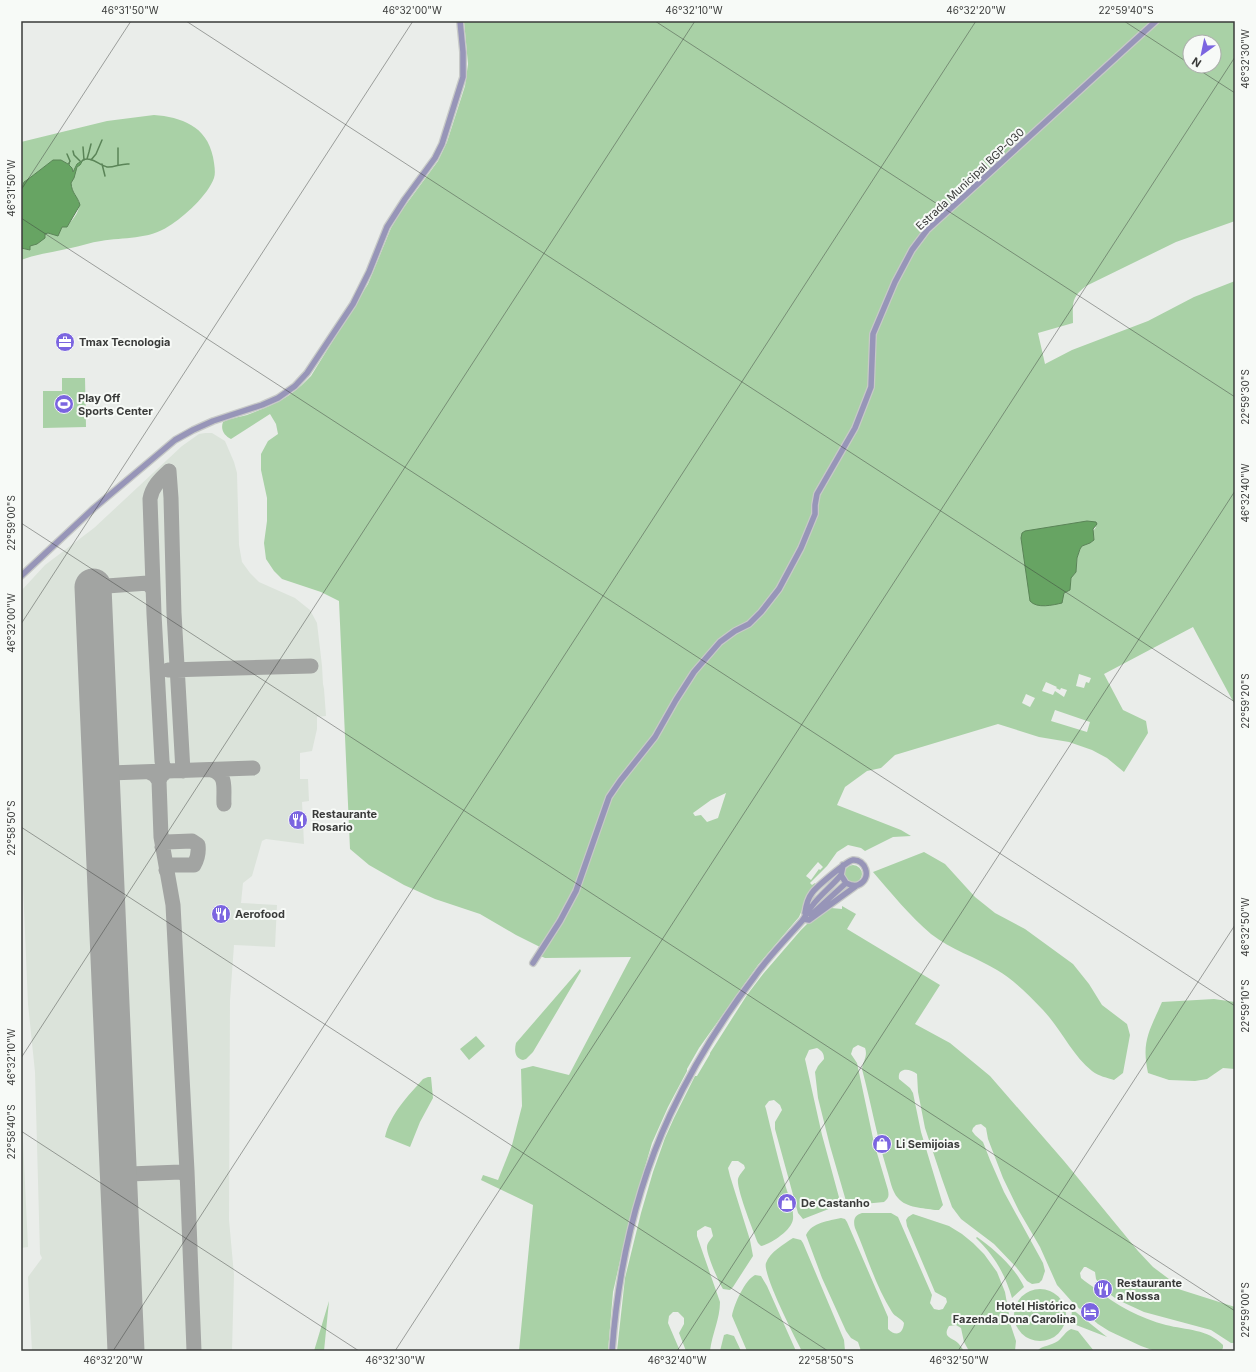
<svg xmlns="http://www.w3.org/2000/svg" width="1256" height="1372" font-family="Inter,sans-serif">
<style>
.built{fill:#dbe3da}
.green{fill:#a9d1a6;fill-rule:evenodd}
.water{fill:#67a463;stroke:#5a8457}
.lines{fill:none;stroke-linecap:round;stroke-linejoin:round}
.stream{stroke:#5a8457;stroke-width:1.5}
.taxiway{stroke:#a2a4a2;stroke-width:15}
.runway{stroke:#a2a4a2;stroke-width:37}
.tertiary-casing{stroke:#c7c9c7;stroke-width:8}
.tertiary{stroke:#9795b8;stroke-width:5.5}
.ticks{fill:none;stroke:#3a3b3a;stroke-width:1;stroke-opacity:0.45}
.labels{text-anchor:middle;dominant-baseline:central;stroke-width:4;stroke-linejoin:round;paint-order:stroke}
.street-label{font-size:11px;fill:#3a3b3a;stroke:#f7faf7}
.poi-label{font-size:11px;font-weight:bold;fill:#3a3b3a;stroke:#f7faf7;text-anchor:start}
.neatline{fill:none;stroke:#3a3b3a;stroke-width:1.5}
.ticks-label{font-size:10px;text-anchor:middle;fill:#3a3b3a}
</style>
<rect width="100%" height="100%" fill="#eaedea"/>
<path class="built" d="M205 433H212L225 441 234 462 237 473 239 545 242 562 250 573 259 582 295 598 310 610 317 623 322 666 323 684 324 689 326 716 317 717V729L312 751 300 753V779H308L309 801 302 802 304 844 266 839 262 841 252 876 243 883 241 903 277 905 275 947 234 945 230 1000 229 1220 234 1275 232 1351H32L28 1277 42 1258 40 1254 35 1072 28 1004 21 838V591L45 565 94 528 182 446 199 434Z
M21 1099 28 1247 21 1248Z"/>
<path class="green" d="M464 21H1235V221L1176 242 1086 286C1070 298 1073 305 1073 323L1038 333 1045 364 1072 350 1148 321 1194 297 1235 281V705L1193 627 1104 674 1123 710 1146 721 1148 733 1124 772 1107 758 1092 750 1069 742 1039 737 998 724 895 755 881 768 867 771 845 787 837 805 901 830 911 836 893 837 865 851 861 848 848 845 837 852 827 866 810 883 812 885 815 883 816 885 811 889 799 917 758 965 699 1048 687 1069V1071L668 1107 652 1143 629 1221 613 1292 608 1351H519L533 1205 481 1180 483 1175 498 1180 512 1145 522 1106 521 1069 533 1066 569 1075 631 957 545 958 536 954 540 947 516 935 480 914 435 899 404 885 369 865 350 849 339 601 321 592 282 579 274 571 266 559 264 543 267 521V498L261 470V454L268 441 278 434 276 424 270 414 231 439C225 436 220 430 223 422 227 419 240 417 247 415 262 409 279 403 292 393 299 388 305 382 311 376L368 284 391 228 399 214 438 161 447 142 465 86 468 64ZM1190 42H1214V66H1190ZM1087 521 1096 527 1093 531 1094 540 1090 543 1082 546 1080 549 1077 558 1076 572 1071 578 1070 590 1064 593ZM1079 674 1091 678 1089 683 1086 682 1084 688 1076 686ZM1046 682 1057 687 1056 688 1060 690 1061 688 1067 690 1064 697 1055 691 1053 695 1042 691ZM1026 694 1035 698 1030 707 1022 703ZM1055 710 1090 722 1087 732 1051 721ZM726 793 718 818 707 822 701 815 695 816 693 813 711 800ZM818 862 823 867 820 870 819 869 811 880 806 876Z
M154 115C181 117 207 126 213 157 214 163 216 172 214 178 208 195 184 217 169 226 148 240 124 237 101 241 91 242 81 246 71 248 54 252 37 254 21 260V248L30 250V246C38 244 42 241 45 234L48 233 58 236 62 227H65C72 222 83 208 78 200 77 198 75 197 74 195 72 192 71 186 71 183 75 175 76 169 80 161L78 165H77L73 172 72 168 69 165 70 161 68 164 63 161 53 160 27 180 24 182 21 190V142L107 121Z
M62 378H85L86 427 43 428V391H62Z
M924 852 945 864 975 897 995 913 1025 929 1073 964 1089 984 1102 1005 1127 1024 1130 1035 1123 1073 1114 1080C1108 1078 1098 1076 1092 1071 1072 1055 1061 1029 1043 1010 1029 995 1015 981 997 970 976 957 951 950 931 934 910 916 891 893 873 872Z
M844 874a9 9 0 1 1 18 0a9 9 0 1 1-18 0Z
M842 906 856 914 847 929 940 985 915 1024 950 1043 990 1076 1064 1161 1138 1251 1153 1267 1169 1279 1172 1287 1235 1307V1343H1231L1211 1330 1144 1312 1118 1300 1108 1293 1101 1287 1096 1279 1095 1272 1086 1267H1084L1080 1273 1081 1278C1085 1282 1091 1285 1096 1289 1117 1306 1140 1318 1166 1325 1186 1330 1208 1329 1223 1345V1348L1221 1351H1155L1141 1346 1109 1331 1098 1324 1074 1304 1057 1285 1040 1247 1019 1211 1003 1178 988 1139 986 1128 981 1124 976 1125 973 1128 972 1131 975 1135 983 1142 990 1160 1004 1192 1043 1263 1045 1271 1042 1280 1039 1283 1032 1284 1027 1281 1016 1267 994 1244 961 1219 952 1207 942 1179 925 1128 918 1092 917 1074C910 1068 897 1067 899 1079L910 1088 913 1093 921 1132 943 1205 939 1210H935C924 1208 906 1208 898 1198 892 1192 890 1179 887 1170 877 1137 871 1103 862 1069 863 1061 868 1056 865 1048L858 1045 853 1048 851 1054 857 1063 874 1143 888 1190C889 1196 889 1198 884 1202L853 1205 846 1201 830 1146 818 1098 815 1072 818 1066 824 1059C824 1053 822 1051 817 1048L809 1050 805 1059 822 1135 840 1201 839 1205 803 1219 798 1213 775 1129V1122L782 1110 780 1105 774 1100 769 1101 765 1106 766 1109C772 1134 778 1159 785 1184 788 1195 794 1208 793 1219 792 1230 771 1244 761 1246L758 1243C754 1233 736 1188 738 1179 739 1175 743 1171 745 1168L744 1165 738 1161H732L728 1168 730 1176 750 1240 753 1256 733 1287 730 1290 723 1289C719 1283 706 1253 707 1247 707 1243 711 1239 713 1236L711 1228 705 1226 697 1231V1236L720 1302C720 1319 712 1334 710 1351H686L679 1333 684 1324V1318L678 1312H673L669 1316 668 1323 680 1351H617L625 1278 641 1213 653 1172 665 1138 674 1118 695 1076H697L710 1054V1053L747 995 763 974 801 930 809 922 831 908 842 909Z
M580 969 581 971 533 1052 526 1059 523 1060C515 1058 514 1051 516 1043Z
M1214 999 1235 1002V1069L1223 1068 1207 1079 1195 1081 1169 1080 1148 1073C1141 1041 1150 1030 1162 1002Z
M476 1036 485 1046 469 1060 460 1049Z
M428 1077H431L433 1098 420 1122 410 1147 385 1137C390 1114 408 1096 423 1079Z
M862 1213H891L898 1217 932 1295 930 1303 934 1309 939 1310 943 1309 947 1302 946 1298 935 1292 907 1226 906 1220 908 1217 913 1214 949 1226 962 1234 973 1243 984 1254 997 1272 1005 1292 1011 1326 1016 1341 1015 1351H969L964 1342 961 1328 956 1325 949 1326C942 1338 952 1337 958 1343 960 1345 962 1348 964 1351H915L912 1350 908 1351H861L858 1342 851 1338 846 1331 822 1278 806 1235C812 1222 829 1221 841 1218L845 1219 847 1222 888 1317V1329C896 1337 903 1334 904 1323 901 1318 895 1317 892 1312 876 1287 867 1256 855 1228 853 1221 854 1215 862 1213Z
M977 1237C994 1249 1015 1267 1024 1287L1012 1298C1005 1274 994 1255 976 1238Z
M793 1238 801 1240 803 1243 844 1340 845 1351H802C795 1338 762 1273 766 1263 770 1252 784 1244 793 1238Z
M755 1275 761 1276 767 1286 796 1351H747L732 1316C734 1304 745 1280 755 1275Z
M1014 1315a26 26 0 1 1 52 0a26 26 0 1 1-52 0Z
M329 1301 324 1351H314Z
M1072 1309 1107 1337 1071 1323Z
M1071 1329 1078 1331 1094 1351H1037C1043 1345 1051 1346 1058 1341 1063 1337 1065 1332 1071 1329Z
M727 1334 734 1336 741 1351H720L724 1335Z"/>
<path class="water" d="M53 160H61L68 164 70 161 69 165 72 168 73 172 77 164 83 160 80 165 77 167 74 178 71 183C72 194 77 195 80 205L67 227H62L58 236 48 233 45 234V238L37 244 30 246V250L21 248V190L24 182 27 180Z
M1087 521 1096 522 1097 524 1093 529 1094 540 1090 543 1082 546 1080 549 1077 558 1076 572 1071 578 1070 590 1064 593 1062 603C1053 605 1037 609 1030 601L1021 538 1022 533 1025 531Z"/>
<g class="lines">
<path class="stream" d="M83 147 84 160
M118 148V165
M73 151 74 155 80 161
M67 154 70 161
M87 159 89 152 91 144
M83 160C91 156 99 165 107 167 113 168 122 163 129 164
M91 160 96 154 102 140
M102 164 105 176"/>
<path class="taxiway" d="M169 471 171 498 174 613 183 771
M93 587 148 583 153 590
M168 670 311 666
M212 770C228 775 223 790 224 804
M149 772 155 775 159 781 161 837 173 905 187 1171 194 1351
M101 780 103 777 109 773 253 768
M159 781 161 776 167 771 163 766 162 761 154 614 150 499C152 487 160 479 169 471
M162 847 166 842 192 841 198 845C199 853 198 858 194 865H170L166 870
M119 1180 122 1176 129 1174 181 1172 187 1176"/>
<path class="runway" d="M93 587 126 1351"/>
<defs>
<path id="tertiary" d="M21 576 94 508 175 440 193 430 213 421 262 405 278 398 295 386 307 373 353 304 369 272 387 227 405 199 435 158 442 144 463 77V52L460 21
M805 913C806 906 808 898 812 893 816 887 847 861 853 860 865 859 872 877 860 884 856 887 850 885 846 883L841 875 843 865
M811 915 846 883
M804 919 809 920 856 886
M533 963 560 921 576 891 609 797 620 781 655 737 676 700 694 672 720 642 735 631 749 624 761 612 779 589 801 548 815 514V505L817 494 855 428 871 387 873 334 895 282 912 250 927 230 1156 21
M612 1351C618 1270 636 1188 670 1115 693 1066 722 1019 755 976 769 956 786 939 802 921 806 916 808 910 812 906 820 895 832 886 841 875"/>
</defs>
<use href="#tertiary" class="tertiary-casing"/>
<use href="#tertiary" class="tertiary"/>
</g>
<path class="ticks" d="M186 21 1235 702M655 21 1235 397M1124 21 1190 64M1193 66 1235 93M21 190 131 21M21 218 1235 1006M21 523 1235 1311M21 624 413 21M21 827 828 1351M21 1058 695 21M21 1131 359 1351M113 1351 976 21M395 1351 1235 57M677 1351 1235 491M958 1351 1235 925"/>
<defs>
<symbol id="office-disc" viewBox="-11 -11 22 22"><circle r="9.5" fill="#7b65e0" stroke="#f7faf7"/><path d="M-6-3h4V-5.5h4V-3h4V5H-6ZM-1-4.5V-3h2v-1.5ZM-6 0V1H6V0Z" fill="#fff"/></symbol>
<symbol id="stadium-disc" viewBox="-11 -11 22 22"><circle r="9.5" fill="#7b65e0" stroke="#f7faf7"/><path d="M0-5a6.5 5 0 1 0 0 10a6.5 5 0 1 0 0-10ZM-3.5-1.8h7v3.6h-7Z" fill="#fff"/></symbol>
<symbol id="restaurant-disc" viewBox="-11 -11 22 22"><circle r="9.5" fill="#7b65e0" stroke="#f7faf7"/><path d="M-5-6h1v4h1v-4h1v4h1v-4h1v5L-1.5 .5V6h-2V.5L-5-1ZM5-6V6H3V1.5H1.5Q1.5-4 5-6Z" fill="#fff"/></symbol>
<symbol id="shop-disc" viewBox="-11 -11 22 22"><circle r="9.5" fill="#7b65e0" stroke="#f7faf7"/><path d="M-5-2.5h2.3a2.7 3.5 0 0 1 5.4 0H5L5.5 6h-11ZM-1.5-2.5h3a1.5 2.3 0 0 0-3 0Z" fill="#fff"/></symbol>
<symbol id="hotel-disc" viewBox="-11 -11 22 22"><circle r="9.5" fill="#7b65e0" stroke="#f7faf7"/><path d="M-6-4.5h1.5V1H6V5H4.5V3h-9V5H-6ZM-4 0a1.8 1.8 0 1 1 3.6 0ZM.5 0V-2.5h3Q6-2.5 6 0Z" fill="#fff"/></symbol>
</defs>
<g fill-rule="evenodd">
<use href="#office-disc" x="54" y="331" width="22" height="22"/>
<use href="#stadium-disc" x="53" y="393" width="22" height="22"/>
<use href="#restaurant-disc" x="287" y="809" width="22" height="22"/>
<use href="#restaurant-disc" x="210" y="903" width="22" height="22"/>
<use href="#shop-disc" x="871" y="1133" width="22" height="22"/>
<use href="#shop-disc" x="776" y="1192" width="22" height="22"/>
<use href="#restaurant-disc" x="1092" y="1278" width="22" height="22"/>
<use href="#hotel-disc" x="1079" y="1301" width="22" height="22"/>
</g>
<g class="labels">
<g class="street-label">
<text transform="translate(970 179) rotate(-43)">Estrada Municipal BGP-030</text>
</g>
<g class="poi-label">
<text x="79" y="342">Tmax Tecnologia</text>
<text x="78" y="398">Play Off<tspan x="78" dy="13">Sports Center</tspan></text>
<text x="312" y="814">Restaurante<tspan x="312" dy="13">Rosario</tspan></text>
<text x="235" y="914">Aerofood</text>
<text x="896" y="1144">Li Semijoias</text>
<text x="801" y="1203">De Castanho</text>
<text x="1117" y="1283">Restaurante<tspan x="1117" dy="13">a Nossa</tspan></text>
<text x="1076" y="1306" text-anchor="end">Hotel Histórico<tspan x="1076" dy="13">Fazenda Dona Carolina</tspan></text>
</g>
</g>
<rect width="1256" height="1372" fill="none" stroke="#f7faf7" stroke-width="44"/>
<g transform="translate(1202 54) rotate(213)"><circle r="19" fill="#f7faf7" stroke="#abaeab"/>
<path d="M0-3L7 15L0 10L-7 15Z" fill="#7b65e0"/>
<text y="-6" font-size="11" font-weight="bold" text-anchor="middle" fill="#3a3b3a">N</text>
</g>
<rect x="22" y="22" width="1212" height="1328" class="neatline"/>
<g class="ticks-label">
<text x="130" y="14">46°31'50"W</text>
<text x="412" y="14">46°32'00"W</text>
<text x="694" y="14">46°32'10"W</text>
<text x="976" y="14">46°32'20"W</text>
<text x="1126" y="14">22°59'40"S</text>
<text transform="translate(1245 59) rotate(-90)" y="4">46°32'30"W</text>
<text transform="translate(11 188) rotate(-90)" y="4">46°31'50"W</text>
<text transform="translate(1245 397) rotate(-90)" y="4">22°59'30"S</text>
<text transform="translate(1245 493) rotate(-90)" y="4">46°32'40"W</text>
<text transform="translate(11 523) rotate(-90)" y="4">22°59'00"S</text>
<text transform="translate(11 623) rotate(-90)" y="4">46°32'00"W</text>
<text transform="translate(1245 701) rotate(-90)" y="4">22°59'20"S</text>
<text transform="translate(11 828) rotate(-90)" y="4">22°58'50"S</text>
<text transform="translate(1245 927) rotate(-90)" y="4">46°32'50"W</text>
<text transform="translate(1245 1006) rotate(-90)" y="4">22°59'10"S</text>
<text transform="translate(11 1057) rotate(-90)" y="4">46°32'10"W</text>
<text transform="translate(11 1132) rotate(-90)" y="4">22°58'40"S</text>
<text transform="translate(1245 1310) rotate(-90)" y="4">22°59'00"S</text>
<text x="113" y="1364">46°32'20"W</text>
<text x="395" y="1364">46°32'30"W</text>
<text x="677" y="1364">46°32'40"W</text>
<text x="826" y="1364">22°58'50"S</text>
<text x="959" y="1364">46°32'50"W</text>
</g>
</svg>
